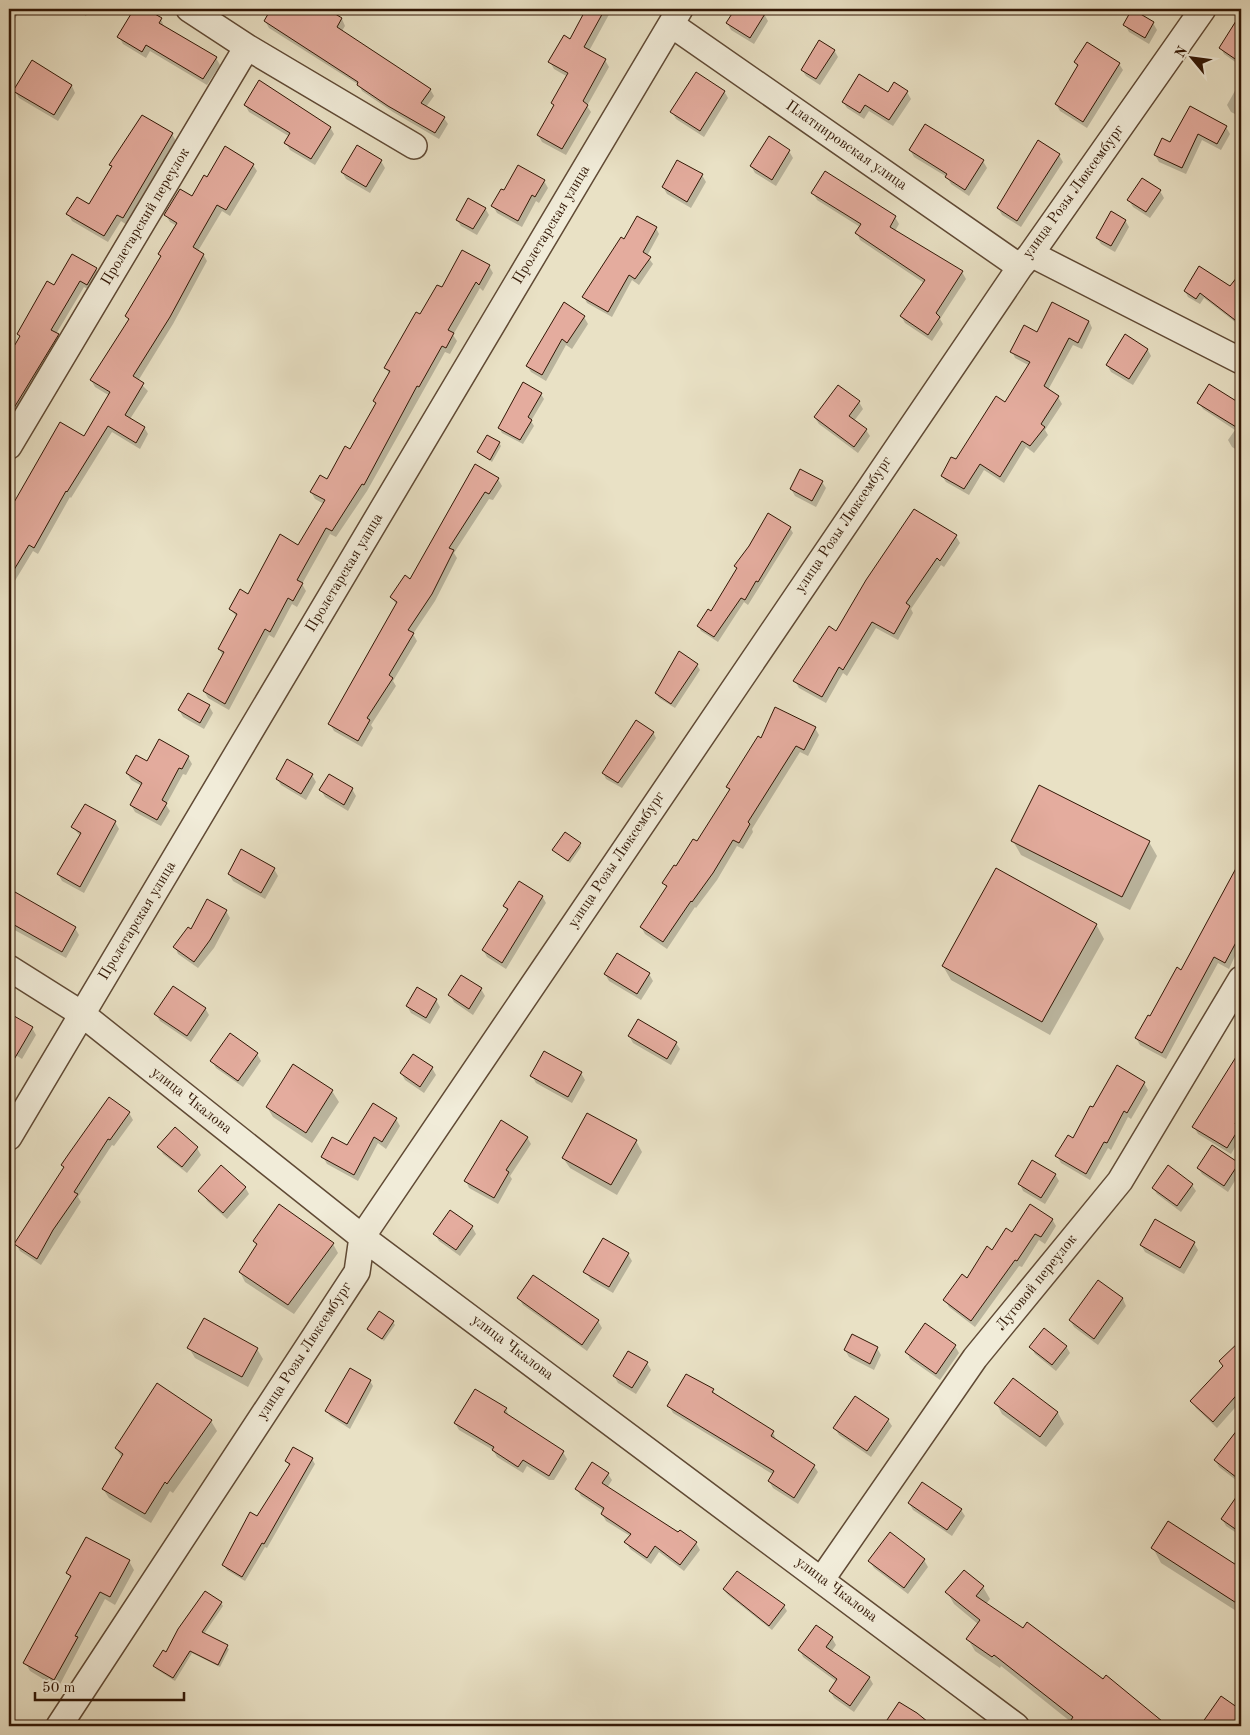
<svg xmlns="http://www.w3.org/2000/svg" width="1250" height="1735" font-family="'Old Standard TT',serif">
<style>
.shadow{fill:#0003}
.building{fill:#e4ac9e;stroke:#321705}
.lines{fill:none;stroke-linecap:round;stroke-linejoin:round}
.minor-casing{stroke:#604a35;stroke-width:28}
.minor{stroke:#f1ecd9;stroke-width:25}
.labels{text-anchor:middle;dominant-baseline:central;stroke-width:5;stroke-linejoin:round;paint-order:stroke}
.street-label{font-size:15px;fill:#321705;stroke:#f1ecd9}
</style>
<rect width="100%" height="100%" fill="#e9e1c5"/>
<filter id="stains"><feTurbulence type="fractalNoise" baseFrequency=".004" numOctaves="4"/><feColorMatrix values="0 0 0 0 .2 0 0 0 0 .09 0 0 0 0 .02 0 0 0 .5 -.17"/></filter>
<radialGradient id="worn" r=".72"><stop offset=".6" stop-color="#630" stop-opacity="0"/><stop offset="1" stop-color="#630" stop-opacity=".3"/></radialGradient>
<path class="shadow" d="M9 9H21L9 28Z
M74 9H90L86 16Z
M136 9H143L161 19 164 27 216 58 220 65 207 85 150 51 146 58 123 44 119 37Z
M272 9H313L316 11 324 9 342 19 345 26 342 31 430 89 434 96 426 107 444 118 448 124 439 139 393 112 362 91 359 85 269 28 265 21Z
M588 9H612L589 51 605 60 609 67 587 106 591 112 566 155 542 142 538 135 568 77 554 69 550 62 570 40Z
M639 9H649L646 13Z
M736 9H755L764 14 768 21 754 44 731 30 727 23Z
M1241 15V66L1224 54 1221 48Z
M1153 23 1157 30 1149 44 1129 32 1125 25Z
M834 50 838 57 820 85 806 76 802 70Z
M1075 62 1119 64 1123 70 1087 128 1060 111 1056 104 1078 68Z
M72 86 75 93 58 121 19 98 15 91Z
M1236 89 1241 92V117L1231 112 1227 105Z
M724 91 728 98 704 137 676 119 672 112Z
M907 92 911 99 893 126 869 111 864 119 847 108 843 102Z
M245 105 330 127 334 134 315 165 290 150 286 143 290 137 249 112Z
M1190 108 1226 127 1230 134 1221 150 1202 140 1186 174 1159 162 1155 155 1170 144Z
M172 134 176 141 127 225 121 221 108 242 72 221 68 214 90 206 113 168 111 165Z
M769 138 789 151 793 158 776 186 755 173 751 166Z
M357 147 381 161 385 168 370 193 346 179 342 172Z
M910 150 983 161 987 168 969 196 951 184 947 177 914 157Z
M1059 155 1063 162 1021 227 1002 215 998 208Z
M253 165 257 171 230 216 222 211 198 251 203 254 207 261 173 324 138 381 148 391 130 419 144 427 148 434 140 449 112 432 71 498 70 497 38 554 33 551 13 584 9 582V510L10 511 84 438 110 396 95 387 91 380 129 320 127 316 162 258 160 254 177 226 170 222 166 215 192 198 207 178Z
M825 173 895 217 899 224 895 231 962 272 966 279 940 319 943 324 932 341 905 323 901 316 924 283 860 240 857 233 860 227 817 200 813 193Z
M702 175 706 182 691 208 667 194 663 187Z
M544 181 548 188 539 203 536 201 522 227 497 213 493 206Z
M1160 191 1164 198 1150 218 1133 207 1129 200Z
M485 208 489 215 477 235 461 226 457 220Z
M1125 220 1129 227 1115 252 1101 244 1097 238Z
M656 228 659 234 647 256 653 264 639 285 632 280 612 317 587 303 584 297 624 241Z
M489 266 493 273 483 291 480 288 453 335 457 341 450 354 445 352 367 491 336 537 330 534 302 584 306 591 297 607 292 604 274 638 269 635 229 710 208 698 204 691 223 656 219 649 237 617 230 609 249 596 299 546 324 504 315 499 311 492 327 481 351 450 377 405 374 401 389 374 386 368 442 289Z
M96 269 100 276 91 291 84 287 56 334 62 342 9 431V357L21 338 19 334 54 287Z
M1233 285 1241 291V321L1239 325 1204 298 1200 304 1188 297 1185 291 1231 288Z
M584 317 588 324 572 349 566 345 546 381 531 372 527 366Z
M1089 321 1092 328 1082 349 1073 345 1048 390 1058 397 1062 404 1045 430 1048 435 1034 453 1026 447 1004 483 984 470 969 495 946 482 942 476 1005 404 1030 366 1015 358 1012 351 1038 334Z
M1148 350 1151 356 1133 385 1111 372 1107 365Z
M1210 386 1241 406V452L1232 447 1228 440 1235 430 1203 409 1199 403Z
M541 394 544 399 531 421 534 426 523 444 502 433 499 428Z
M859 402 863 409 854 421 866 430 870 436 858 453 819 424 815 418Z
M499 443 501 446 492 462 478 452Z
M476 466 498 479 502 486 493 500 489 499 454 553 457 558 435 601 413 634 417 641 393 681 396 686 371 725 373 728 362 747 334 731 330 724 397 605 391 597 410 581Z
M822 482 826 488 816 507 795 496 791 489Z
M790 528 793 533 748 605 744 602 718 642 701 631 698 626 711 612 737 570 736 566Z
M956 536 960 543 944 567 941 565 911 609 913 613 898 640 876 628 847 676 843 673 826 703 799 688 795 681 836 633Z
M697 665 700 670 675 708 659 698 656 693Z
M209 706 213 713 204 729 183 717 179 710Z
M815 728 819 735 808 756 800 752 752 829 753 832 743 849 737 846 717 880 696 908 695 907 667 949 645 934 641 927 667 888 664 883 697 843 730 792 727 787 761 739Z
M653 732 656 738 622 788 606 779 603 773Z
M188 757 192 764 186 775 183 774 166 805 170 811 161 826 135 812 131 805 142 786 131 780 127 773 148 763Z
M312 775 316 782 306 800 281 785 277 779Z
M329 776 352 789 356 796 348 811 325 797 321 790Z
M115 822 119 829 84 893 62 881 58 874 80 836 73 827Z
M1013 841 1149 842 1157 856 1130 910 1021 855Z
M580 844 581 847 570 863 554 850Z
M1241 862V943L1229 969 1218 963 1166 1059 1140 1045 1136 1038 1182 971Z
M274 869 278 876 265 899 233 881 229 874Z
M16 894 75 928 79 935 66 958 9 927V906Z
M542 896 546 903 506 969 487 957 483 950 508 912 504 906Z
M226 911 230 918 214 948 198 968 178 954 175 947 191 931Z
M1096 924 1104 939 1050 1035 951 980 943 966Z
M605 974H649L653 981 641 1000 609 981Z
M418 989 436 1000 440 1007 430 1024 411 1013 407 1006Z
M481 989 485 996 473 1015 454 1002 450 995Z
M205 1008 209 1015 191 1042 160 1021 156 1014Z
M9 1014 32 1028 36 1035 22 1059 9 1051Z
M629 1036 676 1043 680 1049 671 1065 633 1043Z
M1241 1053V1137L1231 1154 1198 1134 1194 1127Z
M257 1054 261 1061 243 1087 216 1068 212 1061Z
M293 1066 332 1091 339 1102 312 1143 273 1117 267 1107Z
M432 1068 436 1075 424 1093 405 1080 401 1073Z
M581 1073 585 1080 572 1103 536 1083 532 1076Z
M1144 1083 1148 1090 1131 1119 1128 1117 1111 1150 1108 1148 1090 1180 1061 1163 1057 1156 1073 1140 1093 1109Z
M110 1099 129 1113 133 1120 114 1146 112 1145 78 1197 81 1202 41 1265 20 1251 16 1244 65 1169 63 1165Z
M396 1119 400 1126 386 1149 378 1143 358 1181 327 1164 323 1157 347 1147Z
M527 1137 531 1144 510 1176 512 1179 498 1204 469 1188 466 1181Z
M636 1141 642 1152 617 1195 570 1168 563 1158Z
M159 1147 197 1148 201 1155 187 1173 163 1154Z
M1238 1164 1241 1171 1228 1192 1202 1174 1198 1168Z
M1055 1174 1059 1181 1045 1204 1023 1191 1020 1184Z
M1192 1185 1196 1191 1181 1212 1157 1194 1153 1188Z
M245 1187 249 1194 227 1219 207 1201 203 1193Z
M1052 1219 1056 1226 1045 1244 1039 1240 1022 1267 1019 1266 975 1327 949 1307 945 1300 1012 1233Z
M472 1227 476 1234 460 1256 439 1241 435 1234Z
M254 1241 333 1244 338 1253 294 1314 245 1282 240 1272 257 1246Z
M1194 1243 1198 1250 1184 1274 1145 1252 1141 1245Z
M628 1254 632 1261 613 1293 591 1280 587 1273Z
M1098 1282 1123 1299 1126 1306 1098 1345 1074 1327 1070 1320Z
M519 1298 598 1321 602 1328 587 1351 523 1305Z
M9 1300 13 1307 9 1313Z
M393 1322 395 1325 384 1341 369 1329Z
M1241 1341V1401L1217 1428 1196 1408 1192 1401 1223 1367 1220 1361Z
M955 1346 959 1353 940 1380 910 1359 907 1352Z
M1066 1346 1070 1353 1056 1371 1035 1354 1031 1347Z
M189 1348 257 1349 263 1359 248 1387 195 1358Z
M877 1348 881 1355 874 1370 849 1357 845 1350Z
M647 1363 651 1370 636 1394 618 1383 614 1376Z
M1013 1380 1058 1413 1064 1424 1046 1447 1002 1414 996 1403Z
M370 1381 373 1386 350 1429 330 1416 327 1411Z
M713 1390 715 1395 773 1432 776 1440 814 1466 818 1472 798 1504 773 1488 769 1481 774 1475 673 1413 669 1406Z
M506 1409 509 1416 563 1452 567 1459 554 1480H549L527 1466 523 1473 497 1457 493 1450 459 1430 455 1423Z
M888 1420 892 1426 871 1457 839 1435 835 1428Z
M211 1421 217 1431 173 1493 170 1491 151 1523 109 1498 103 1489 122 1458 116 1448Z
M1237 1433 1241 1436V1484L1219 1467 1215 1460Z
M312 1459 315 1464 267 1548 265 1547 245 1581 227 1570 224 1565 290 1467 286 1461Z
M608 1474 612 1480 607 1488 678 1534 696 1543 700 1550 684 1571 659 1552 651 1564 630 1549 626 1542 630 1536 606 1521 602 1514 604 1511 581 1496 577 1489Z
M1241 1493V1536L1226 1526 1222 1519Z
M909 1503 961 1510 965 1516 952 1536 913 1510Z
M1169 1523 1241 1570V1614L1161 1563 1153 1548Z
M924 1560 928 1567 908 1594 874 1568 870 1562Z
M129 1561 134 1570 115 1605 105 1599 58 1688 30 1671 25 1662 71 1579 68 1573Z
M964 1571 983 1587 990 1599 986 1604 1135 1703 1166 1726H1076L1001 1666 1000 1668 975 1651 968 1639 978 1624 954 1604 947 1592Z
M724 1590 784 1606 787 1611 772 1630 728 1595Z
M221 1603 223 1606 204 1634 229 1649 220 1667 192 1653 175 1681 156 1669 154 1666Z
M832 1638 836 1645 831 1652 869 1677 873 1684 854 1712 834 1698 830 1691 837 1682 803 1657 800 1650Z
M1221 1698 1241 1711V1726H1201Z"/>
<path class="building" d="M134 9H146L162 18 159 23 217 57 203 79 146 45 142 52 117 37Z
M271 9H327L342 18 337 27 431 89 421 103 445 117 435 133 388 106 357 85 358 82 264 21Z
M586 9H605L584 47 606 59 583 101 588 105 562 149 537 135 554 105 551 103 568 73 548 62 564 35 570 39Z
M735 9H768L750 38 726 23Z
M1132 9 1154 22 1145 38 1123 25Z
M1241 13V63L1219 48Z
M819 40 835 50 816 79 801 70Z
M1087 42 1120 63 1083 122 1055 104 1078 65 1074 62Z
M32 60 72 85 54 115 13 91Z
M696 72 725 91 700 131 670 112Z
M859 74 888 92 894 82 908 91 889 120 865 105 860 113 842 102Z
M259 80 331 127 311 159 284 143 290 133 244 105Z
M1190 106 1227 126 1217 144 1198 134 1182 168 1154 155 1162 138 1170 142Z
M142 115 173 133 123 218 117 215 104 236 66 214 77 197 89 204 112 166 109 165Z
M925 124 984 160 965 190 945 177 947 174 909 150Z
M769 136 790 150 772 180 750 166Z
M1038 140 1060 154 1017 221 997 208Z
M357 145 382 160 366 187 341 172Z
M225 146 254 164 226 210 217 205 193 247 204 254 170 317 133 376 144 383 125 415 145 427 136 443 108 426 67 492 66 491 34 548 29 545 9 578V511L60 422 84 436 110 392 90 380 129 319 125 316 161 256 158 254 177 223 164 215 180 189 192 196 204 175 207 177Z
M677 160 703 174 687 202 662 187Z
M518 165 545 180 535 197 532 195 518 221 491 206 501 189 504 190Z
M825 171 896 216 890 227 963 271 936 313 940 317 928 335 900 316 925 280 855 233 861 224 811 193Z
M1142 178 1161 190 1146 212 1127 200Z
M468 198 486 208 473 229 456 220Z
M1111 211 1126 220 1111 246 1096 238Z
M637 216 657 227 643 252 651 257 635 279 629 275 608 312 582 297 621 237 624 239Z
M462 250 490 265 479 285 476 282 448 330 454 333 446 348 442 346 419 387 417 386 364 485 362 484 332 531 326 528 297 580 303 583 293 601 288 598 270 632 265 629 225 704 203 691 224 652 218 649 237 614 229 609 240 589 248 594 280 534 298 545 325 500 310 492 320 475 327 479 345 446 350 449 376 403 373 401 390 371 384 368 416 312 420 314 437 285 442 287Z
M72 254 97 268 87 285 80 281 51 330 59 334 9 416V355L20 336 17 334 47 281 54 285Z
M1199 266 1230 286 1241 272V312L1235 320 1200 293 1196 299 1184 291Z
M564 302 585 316 567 343 562 339 542 375 526 366Z
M1052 302 1089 321 1078 343 1069 338 1044 386 1059 396 1041 424 1045 427 1030 446 1022 441 1000 477 980 464 964 489 941 476 951 457 956 459 996 396 1005 402 1030 362 1010 352 1024 325 1037 332Z
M1125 334 1148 349 1129 379 1106 365Z
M523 382 542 393 528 417 532 420 520 440 498 428Z
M1209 384 1241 404V430L1197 403Z
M838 385 860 401 849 416 867 429 854 447 814 417Z
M487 435 500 442 490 460 477 452Z
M475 464 499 478 489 494 485 492 449 548 454 550 432 594 408 630 414 633 389 675 393 678 367 718 370 720 358 741 328 724 397 602 390 597 405 575 410 579Z
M800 469 823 481 812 501 790 489Z
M914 509 957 535 940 561 937 558 906 603 910 606 894 634 872 622 843 670 839 667 822 697 793 681 829 626 836 631 866 580Z
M768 513 791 527 758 582 756 581 745 600 741 598 714 637 697 626 708 609 711 611 737 568 734 566 749 546Z
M679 651 698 664 671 704 655 693Z
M188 693 210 705 200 723 178 710Z
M775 707 816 727 804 750 796 746 748 822 750 824 739 843 733 840 713 873 692 902 691 901 663 942 640 927 667 886 662 883 674 865 676 866 693 839 697 841 730 789 726 787 758 736 761 738Z
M636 720 654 732 618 783 602 773Z
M159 739 189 756 182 769 179 768 162 800 167 803 157 820 130 805 142 783 126 773 136 755 147 761Z
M287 759 313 774 301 794 276 779Z
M329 774 353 788 344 805 319 790Z
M1039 785 1150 841 1122 897 1011 841Z
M85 804 116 821 80 887 57 874 81 833 71 827Z
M565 832 581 843 568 861 552 850Z
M241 849 275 868 261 893 228 874Z
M1241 859V933L1225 963 1214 957 1162 1053 1135 1038 1148 1015 1150 1016 1177 967 1181 970Z
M996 868 1097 924 1042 1022 942 966Z
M519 881 543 896 502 963 482 950 508 909 503 906Z
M15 892 76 927 62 952 9 922V904Z
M207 899 227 910 210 940 194 962 173 947 188 927 191 929Z
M617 953 650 973 637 994 604 974Z
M461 975 482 988 469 1009 448 995Z
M173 986 206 1008 187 1036 154 1014Z
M417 987 437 999 426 1018 406 1006Z
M9 1013 33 1027 9 1068Z
M638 1019 677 1042 667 1059 628 1036Z
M230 1033 258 1053 238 1081 210 1061Z
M1241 1049V1115L1235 1124 1240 1127 1227 1148 1192 1127Z
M544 1051 582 1072 568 1097 530 1076Z
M413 1054 433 1067 420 1087 400 1073Z
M293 1064 333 1090 306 1133 266 1107Z
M1117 1065 1145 1082 1127 1113 1124 1111 1107 1143 1104 1142 1086 1174 1055 1156 1068 1135 1073 1138 1090 1106 1093 1107Z
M109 1097 130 1112 110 1140 108 1139 74 1192 78 1194 53 1230 37 1259 14 1244 64 1167 61 1165 70 1152Z
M373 1103 397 1118 382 1142 374 1137 354 1175 321 1157 332 1137 347 1145Z
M587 1113 637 1140 611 1185 562 1158Z
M501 1120 528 1137 506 1170 509 1172 494 1198 464 1181Z
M175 1127 198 1147 182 1167 157 1147Z
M1212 1145 1239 1163 1224 1186 1197 1168Z
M1032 1160 1056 1174 1041 1198 1018 1184Z
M221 1165 246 1187 223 1213 198 1191Z
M1168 1165 1193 1184 1177 1206 1152 1188Z
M279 1204 334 1243 288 1305 239 1272 257 1244 253 1241Z
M1030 1204 1053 1219 1041 1237 1035 1234 1017 1261 1015 1260 971 1321 943 1300 962 1274 967 1278 987 1246 992 1250 1006 1228 1012 1232Z
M450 1210 473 1226 456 1250 433 1234Z
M1155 1219 1195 1242 1180 1268 1140 1245Z
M603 1238 629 1253 609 1287 583 1272Z
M533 1275 599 1320 582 1345 517 1298Z
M1098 1280 1123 1298 1094 1339 1069 1320Z
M379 1311 394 1321 382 1339 367 1329Z
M204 1318 258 1348 242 1377 187 1348Z
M925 1323 956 1345 936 1374 905 1352Z
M1044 1328 1067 1346 1052 1365 1029 1347Z
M852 1334 878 1347 870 1364 844 1350Z
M1241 1340V1390L1213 1422 1190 1401 1223 1366 1219 1361Z
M628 1351 648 1362 632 1388 613 1376Z
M350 1368 371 1380 347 1424 325 1411Z
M686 1374 714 1389 712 1392 774 1431 771 1436 815 1465 794 1498 768 1481 774 1471 667 1406Z
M1013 1378 1058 1412 1040 1437 994 1403Z
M157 1383 212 1420 167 1484 165 1482 145 1514 102 1489 123 1454 115 1448Z
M475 1389 507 1408 504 1412 564 1451 549 1476 523 1460 518 1467 492 1450 494 1447 454 1423Z
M855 1396 889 1419 867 1451 833 1428Z
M1241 1425V1481L1214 1460Z
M293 1447 313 1458 264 1544 262 1543 242 1577 222 1565 250 1512 257 1516 290 1464 285 1461Z
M592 1462 609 1473 602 1483 678 1532 680 1530 697 1542 680 1565 655 1546 647 1558 624 1542 631 1534 601 1514 604 1508 575 1489Z
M922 1482 962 1509 947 1530 908 1503Z
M1241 1490V1533L1221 1519Z
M1168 1521 1241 1568V1606L1151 1548Z
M890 1532 925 1559 904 1588 868 1561Z
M86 1537 130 1560 110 1597 100 1592 75 1636 78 1637 54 1680 23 1663 71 1576 66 1573Z
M964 1570 984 1586 976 1596 1023 1628 1027 1622 1103 1679 1106 1675 1168 1726H1079L1071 1720 1073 1717 994 1655 992 1657 966 1639 980 1620 945 1592Z
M737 1571 785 1605 769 1626 723 1589Z
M205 1591 222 1602 202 1632 228 1645 218 1665 190 1651 173 1678 153 1666 163 1650 166 1652 178 1629Z
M816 1625 833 1637 826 1647 870 1677 850 1706 829 1691 837 1679 798 1650Z
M1221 1696 1241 1710V1726H1200Z
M899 1702 917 1713 933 1726H883Z"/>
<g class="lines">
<defs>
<path id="minor" d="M672 25 1020 267
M247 47 414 146
M1031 254 1241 361
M9 446 247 47 189 9
M9 968 82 1014 362 1237 1016 1726
M9 1137 680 9
M822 1579 975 1358 1120 1181 1241 979
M59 1726 357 1272 362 1237 1020 267 1031 254 1203 9"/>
</defs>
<use href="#minor" class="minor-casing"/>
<use href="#minor" class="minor"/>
</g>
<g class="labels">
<g class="street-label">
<text transform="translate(846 146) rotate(35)">Платнировская улица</text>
<text transform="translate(1074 192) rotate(-54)">улица Розы Люксембург</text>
<text transform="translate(146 217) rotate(-59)">Пролетарский переулок</text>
<text transform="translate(552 225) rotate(-59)">Пролетарская улица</text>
<text transform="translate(844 525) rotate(-56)">улица Розы Люксембург</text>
<text transform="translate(345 573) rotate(-59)">Пролетарская улица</text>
<text transform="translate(617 860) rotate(-56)">улица Розы Люксембург</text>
<text transform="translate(138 921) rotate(-59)">Пролетарская улица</text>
<text transform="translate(191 1101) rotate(38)">улица Чкалова</text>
<text transform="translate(1037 1283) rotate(-51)">Луговой переулок</text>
<text transform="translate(512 1348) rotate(37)">улица Чкалова</text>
<text transform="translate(305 1351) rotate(-57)">улица Розы Люксембург</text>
<text transform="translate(836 1590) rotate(37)">улица Чкалова</text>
</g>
</g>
<rect width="1250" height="1735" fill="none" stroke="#e9e1c5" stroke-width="30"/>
<rect x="10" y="10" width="1230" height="1715" fill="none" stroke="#321705" stroke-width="2.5"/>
<rect x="15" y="15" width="1220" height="1705" fill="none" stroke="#321705"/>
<g transform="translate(1192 58) rotate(299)" stroke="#f1ecd9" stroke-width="4" paint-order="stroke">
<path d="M0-4L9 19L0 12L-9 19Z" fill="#321705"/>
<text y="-8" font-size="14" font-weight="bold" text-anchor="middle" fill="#321705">N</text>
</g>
<path d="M35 1692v8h149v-8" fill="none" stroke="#321705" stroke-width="2.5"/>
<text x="42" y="1692" font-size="15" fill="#321705" stroke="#f1ecd9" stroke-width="4" paint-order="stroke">50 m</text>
<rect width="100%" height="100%" filter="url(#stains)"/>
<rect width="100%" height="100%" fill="url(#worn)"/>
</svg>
